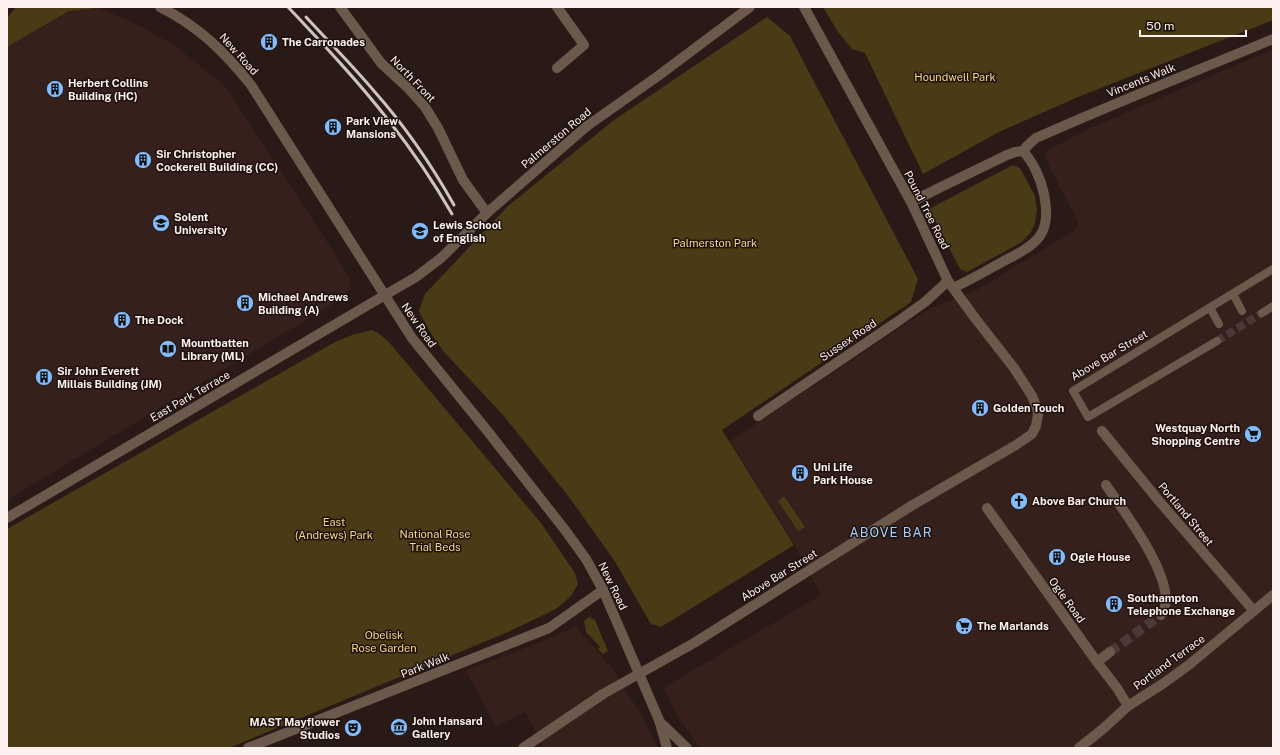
<svg xmlns="http://www.w3.org/2000/svg" width="1280" height="755" font-family="'Public Sans',sans-serif">
<style>
.built{fill:#35201b}
.green{fill:#483b15}
.lines{fill:none;stroke-linecap:round;stroke-linejoin:round}
.pedestrian-tunnel{stroke:#493a37;stroke-width:8;stroke-dasharray:8 4;stroke-linecap:butt}
.minor-tunnel{stroke:#493a37;stroke-width:10;stroke-dasharray:10 5;stroke-linecap:butt}
.pedestrian{stroke:#6b5a4b;stroke-width:8}
.minor{stroke:#6b5a4b;stroke-width:10}
.tertiary{stroke:#6b5a4b;stroke-width:10}
.rail{stroke:#cfc3c0;stroke-width:3}
.labels{text-anchor:middle;dominant-baseline:central;stroke-width:3;stroke-linejoin:round;paint-order:stroke}
.poi-label{font-size:11px;font-weight:bold;fill:#fcf1ee;stroke:#1f110e;text-anchor:start}
.street-label{font-size:11px;fill:#fcf1ee;stroke:#1f110e}
.park-label{font-size:11px;fill:#f5d98a;stroke:#1f110e}
.quarter-label{font-size:13px;letter-spacing:1px;fill:#a6d0ff;stroke:#1f110e}
</style>
<rect width="100%" height="100%" fill="#291a17"/>
<path class="built" d="M99 8 130 21 174 45 226 87 344 268 350 281V288L341 299 7 500V47L69 11Z
M1273 49V748H700L677 716 663 688 821 595 794 544 730 441 930 308 975 291 1075 230 1078 222 1045 158V154L1048 150 1091 128Z
M576 627 611 667 641 714 658 748H544L525 712 496 727 466 671 474 667 518 651Z"/>
<path class="green" d="M16 7H96L99 8 69 11 7 47V18Z
M823 7H1273V20L1078 97 999 132 923 174 865 53 852 49 838 32Z
M767 17 790 36 918 279 911 302 722 430 794 545 661 627 651 624 614 560 569 497 503 415 444 352 430 332 419 311 425 294 508 206 614 120Z
M1013 165 1020 168 1035 196 1037 210 1035 223 1031 232 1022 242 967 272 960 269 929 209Z
M372 330 378 333 388 341 541 523 575 573 578 584 571 596 556 609 508 632 229 748H7V529L335 342 352 335Z
M784 496 805 527 798 531 778 501Z
M589 617 595 620 608 651 603 654 598 649 600 647 586 632 584 621Z"/>
<g class="lines">
<path class="pedestrian-tunnel" d="M1217 341 1262 313"/>
<path class="minor-tunnel" d="M1110 652 1161 615"/>
<path class="pedestrian" d="M1233 294 1242 311
M1210 308 1219 324
M1262 313 1273 306
M1217 341 1088 417 1073 391 1273 269"/>
<path class="minor" d="M340 7 381 63 407 87 425 107 438 128 463 180 487 213
M557 7 584 45 557 68
M911 202 939 188 1007 155 1015 152 1023 151 1028 145 1036 138C1114 103 1194 72 1273 39
M953 288C970 280 986 271 1002 262 1015 255 1031 248 1040 236 1048 224 1047 208 1044 194 1041 179 1033 162 1023 151
M758 416 897 322 925 302 948 281
M1102 431 1159 501 1254 611
M1106 485C1122 509 1183 587 1161 615
M987 508 1097 662 1117 688 1128 706
M7 518 385 295
M1097 662 1110 652
M248 748 549 628 603 590
M523 748 603 694 694 643 911 506 1016 445 1032 434 1036 426 1038 415 1037 408 1032 396 1014 368 975 318 948 281 911 202 804 7
M1079 748 1104 728 1128 706 1164 683 1190 664 1273 595"/>
<path class="tertiary" d="M160 7C198 26 224 51 251 85L412 338 489 433 565 530 586 559 603 590 659 720 667 748
M385 295 416 277 441 258 487 213 587 126 658 76 750 7
M660 722 687 748"/>
<path class="rail" d="M288 7C323 44 358 81 389 121 412 150 433 181 452 214
M306 17C329 42 352 65 374 91 405 126 431 164 454 205"/>
</g>
<defs>
<symbol id="building-disc" viewBox="-11 -11 22 22"><circle r="9.5" fill="#84bcfb" stroke="#1f110e"/><path d="M-4-6H4V6H1V3H-1V6H-4ZM-2.5-4.3h1.7v1.8h-1.7ZM.8-4.3h1.7v1.8H.8ZM-2.5-1h1.7V.8h-1.7ZM.8-1h1.7V.8H.8Z" fill="#111"/></symbol>
<symbol id="university-disc" viewBox="-11 -11 22 22"><circle r="9.5" fill="#84bcfb" stroke="#1f110e"/><path d="M0-5L7-2L0 1L-7-2ZM-4 1L0 2.5L4 1V4Q0 6-4 4Z" fill="#111"/></symbol>
<symbol id="school-disc" viewBox="-11 -11 22 22"><circle r="9.5" fill="#84bcfb" stroke="#1f110e"/><path d="M0-5L7-2L0 1L-7-2ZM-4 1L0 2.5L4 1V4Q0 6-4 4Z" fill="#111"/></symbol>
<symbol id="library-disc" viewBox="-11 -11 22 22"><circle r="9.5" fill="#84bcfb" stroke="#1f110e"/><path d="M-6-4Q-3-5.5-.7-3.5V5Q-3 3-6 4ZM6-4Q3-5.5 .7-3.5V5Q3 3 6 4Z" fill="#111"/></symbol>
<symbol id="supermarket-disc" viewBox="-11 -11 22 22"><circle r="9.5" fill="#84bcfb" stroke="#1f110e"/><path d="M-6-5.5h2.5l.6 2H6L4.5 2H-2.5L-4.4-4H-6ZM-1.5 3.2a1.3 1.3 0 1 0 .1 0ZM3 3.2a1.3 1.3 0 1 0 .1 0Z" fill="#111"/></symbol>
<symbol id="church-disc" viewBox="-11 -11 22 22"><circle r="9.5" fill="#84bcfb" stroke="#1f110e"/><path d="M-1.2-6h2.4v3.5h3.3v2.4h-3.3V6h-2.4V-.1h-3.3v-2.4h3.3Z" fill="#111"/></symbol>
<symbol id="museum-disc" viewBox="-11 -11 22 22"><circle r="9.5" fill="#84bcfb" stroke="#1f110e"/><path d="M0-6L6-3V-2H-6V-3ZM-5-1h2V3h-2ZM-1-1h2V3h-2ZM3-1h2V3H3ZM-6 4H6V6H-6Z" fill="#111"/></symbol>
<symbol id="theatre-disc" viewBox="-11 -11 22 22"><circle r="9.5" fill="#84bcfb" stroke="#1f110e"/><path d="M-5-5.5Q0-4 5-5.5V0Q5 5 0 6Q-5 5-5 0ZM-3.3-2.5H-1v1.5H-3.3ZM1-2.5H3.3v1.5H1ZM-2.8 1Q0 5.5 2.8 1Z" fill="#111"/></symbol>
</defs>
<g fill-rule="evenodd">
<use href="#building-disc" x="259" y="32" width="20" height="20"/>
<use href="#building-disc" x="45" y="79" width="20" height="20"/>
<use href="#building-disc" x="323" y="117" width="20" height="20"/>
<use href="#building-disc" x="133" y="150" width="20" height="20"/>
<use href="#university-disc" x="151" y="213" width="20" height="20"/>
<use href="#school-disc" x="410" y="221" width="20" height="20"/>
<use href="#building-disc" x="235" y="293" width="20" height="20"/>
<use href="#building-disc" x="112" y="310" width="20" height="20"/>
<use href="#library-disc" x="158" y="339" width="20" height="20"/>
<use href="#building-disc" x="34" y="367" width="20" height="20"/>
<use href="#building-disc" x="970" y="398" width="20" height="20"/>
<use href="#supermarket-disc" x="1243" y="424" width="20" height="20"/>
<use href="#building-disc" x="790" y="463" width="20" height="20"/>
<use href="#church-disc" x="1009" y="491" width="20" height="20"/>
<use href="#building-disc" x="1047" y="547" width="20" height="20"/>
<use href="#building-disc" x="1104" y="594" width="20" height="20"/>
<use href="#supermarket-disc" x="954" y="616" width="20" height="20"/>
<use href="#museum-disc" x="389" y="717" width="20" height="20"/>
<use href="#theatre-disc" x="343" y="718" width="20" height="20"/>
</g>
<g class="labels">
<g class="poi-label">
<text x="282" y="42">The Carronades</text>
<text x="68" y="83">Herbert Collins<tspan x="68" dy="13">Building (HC)</tspan></text>
<text x="346" y="121">Park View<tspan x="346" dy="13">Mansions</tspan></text>
<text x="156" y="154">Sir Christopher<tspan x="156" dy="13">Cockerell Building (CC)</tspan></text>
<text x="174" y="217">Solent<tspan x="174" dy="13">University</tspan></text>
<text x="433" y="225">Lewis School<tspan x="433" dy="13">of English</tspan></text>
<text x="258" y="297">Michael Andrews<tspan x="258" dy="13">Building (A)</tspan></text>
<text x="135" y="320">The Dock</text>
<text x="181" y="343">Mountbatten<tspan x="181" dy="13">Library (ML)</tspan></text>
<text x="57" y="371">Sir John Everett<tspan x="57" dy="13">Millais Building (JM)</tspan></text>
<text x="993" y="408">Golden Touch</text>
<text x="1240" y="428" text-anchor="end">Westquay North<tspan x="1240" dy="13">Shopping Centre</tspan></text>
<text x="813" y="467">Uni Life<tspan x="813" dy="13">Park House</tspan></text>
<text x="1032" y="501">Above Bar Church</text>
<text x="1070" y="557">Ogle House</text>
<text x="1127" y="598">Southampton<tspan x="1127" dy="13">Telephone Exchange</tspan></text>
<text x="977" y="626">The Marlands</text>
<text x="412" y="721">John Hansard<tspan x="412" dy="13">Gallery</tspan></text>
<text x="340" y="722" text-anchor="end">MAST Mayflower<tspan x="340" dy="13">Studios</tspan></text>
</g>
<g class="street-label">
<text transform="translate(239 54) rotate(48)">New Road</text>
<text transform="translate(413 79) rotate(46)">North Front</text>
<text transform="translate(1141 80) rotate(-22)">Vincents Walk</text>
<text transform="translate(556 138) rotate(-40)">Palmerston Road</text>
<text transform="translate(927 210) rotate(63)">Pound Tree Road</text>
<text transform="translate(419 325) rotate(55)">New Road</text>
<text transform="translate(848 340) rotate(-34)">Sussex Road</text>
<text transform="translate(1109 355) rotate(-31)">Above Bar Street</text>
<text transform="translate(190 396) rotate(-30)">East Park Terrace</text>
<text transform="translate(1186 514) rotate(50)">Portland Street</text>
<text transform="translate(779 575) rotate(-32)">Above Bar Street</text>
<text transform="translate(613 586) rotate(64)">New Road</text>
<text transform="translate(1067 600) rotate(54)">Ogle Road</text>
<text transform="translate(1169 662) rotate(-36)">Portland Terrace</text>
<text transform="translate(425 665) rotate(-22)">Park Walk</text>
</g>
<g class="park-label">
<text x="955" y="77">Houndwell Park</text>
<text x="715" y="243">Palmerston Park</text>
<text x="334" y="522">East<tspan x="334" dy="13">(Andrews) Park</tspan></text>
<text x="435" y="534">National Rose<tspan x="435" dy="13">Trial Beds</tspan></text>
<text x="384" y="635">Obelisk<tspan x="384" dy="13">Rose Garden</tspan></text>
</g>
<g class="quarter-label">
<text x="891" y="532">ABOVE BAR</text>
</g>
</g>
<rect width="1280" height="755" fill="none" stroke="#fcf1ee" stroke-width="16"/>
<path d="M1140 30v6h106v-6" fill="none" stroke="#fcf1ee" stroke-width="2"/>
<text x="1146" y="30" font-size="12" fill="#fcf1ee" stroke="#1f110e" stroke-width="3" paint-order="stroke">50 m</text>
</svg>
